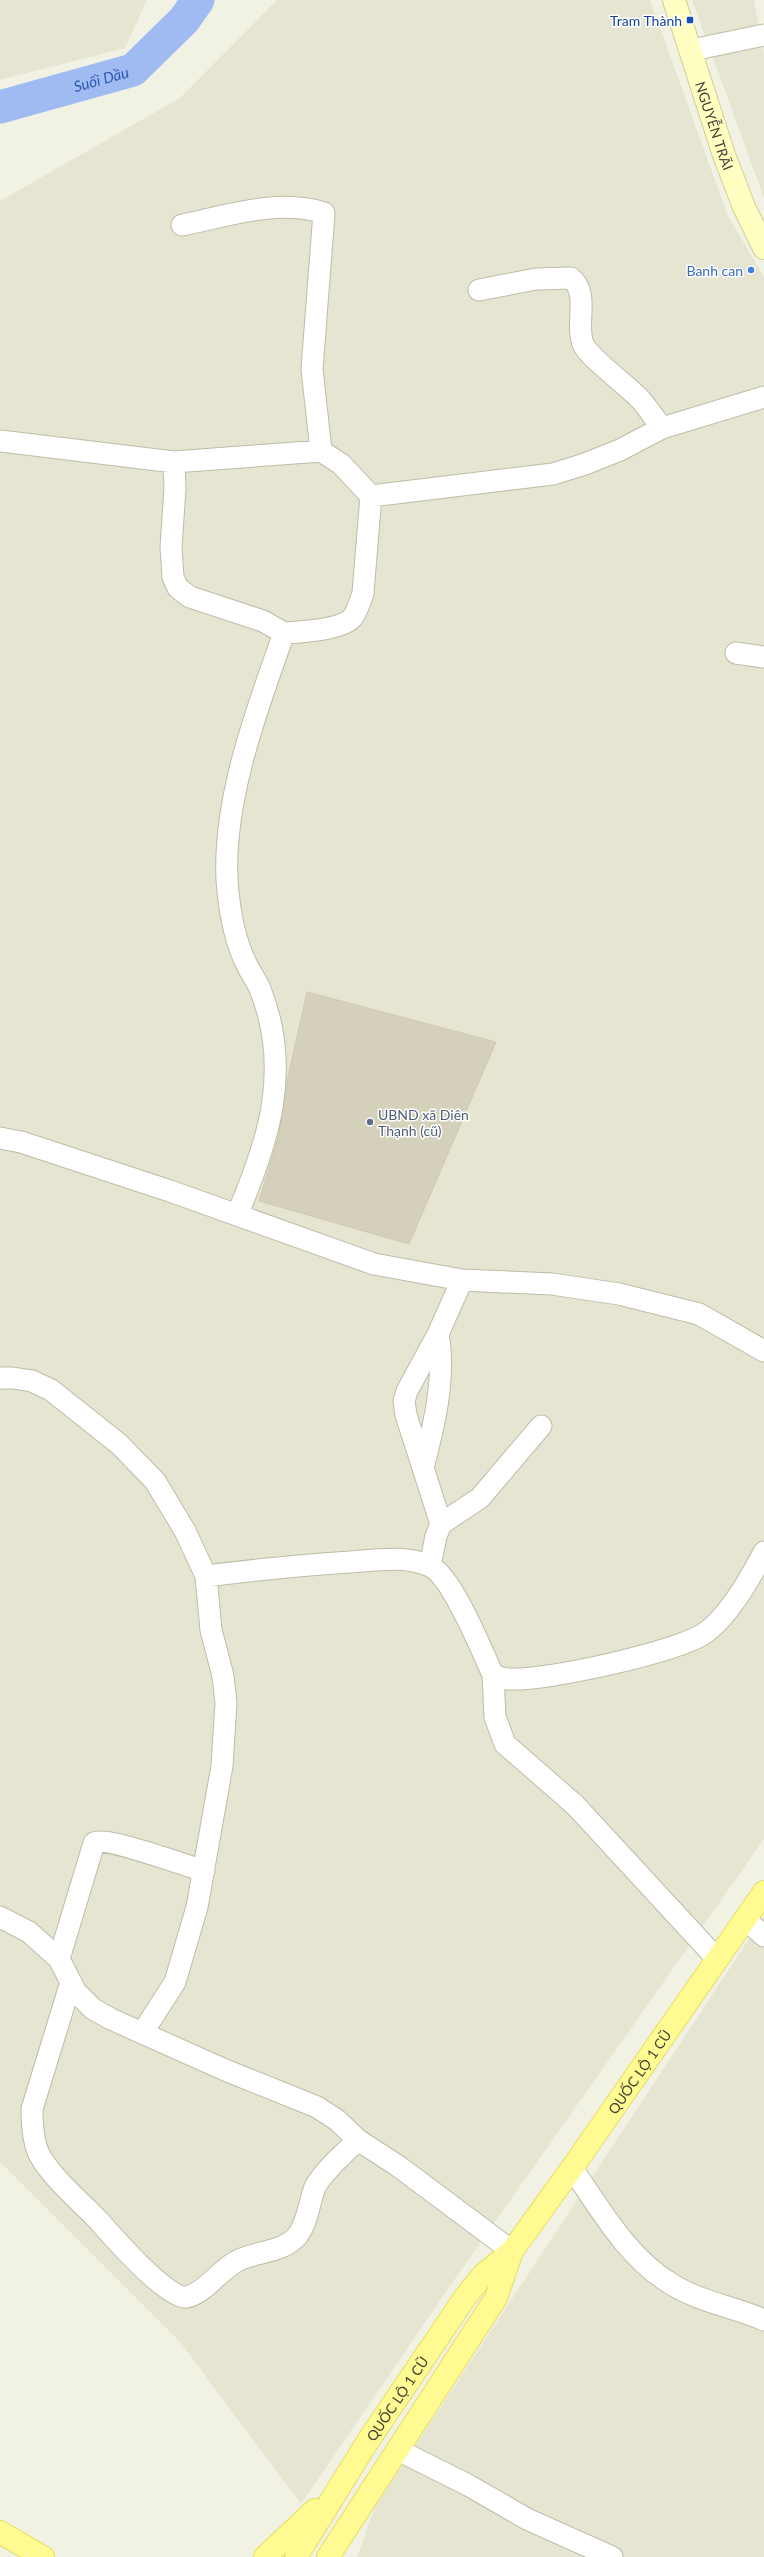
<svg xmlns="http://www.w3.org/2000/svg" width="764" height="2557" font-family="Lato,sans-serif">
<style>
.residential{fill:#e6e5d2}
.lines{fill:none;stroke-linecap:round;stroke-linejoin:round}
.river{stroke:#9fbbf1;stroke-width:33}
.building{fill:#d4d0ba;stroke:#cfcaad}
.minor-casing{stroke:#bebca7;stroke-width:23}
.secondary-casing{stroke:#d0ce91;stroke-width:24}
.primary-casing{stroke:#e5dd60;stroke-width:24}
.minor{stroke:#fff;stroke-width:21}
.secondary{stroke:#ffffc2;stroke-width:22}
.primary{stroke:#fffa91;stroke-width:22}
.transit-dot{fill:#1a4fb4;stroke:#fff;stroke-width:1.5}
.shop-dot{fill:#3f7fe0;stroke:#fff;stroke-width:1.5}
.service-dot{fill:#5c6f8a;stroke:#fff;stroke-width:1.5}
.labels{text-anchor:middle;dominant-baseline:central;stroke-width:3;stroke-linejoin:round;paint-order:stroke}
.transit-label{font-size:14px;fill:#164399;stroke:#fff;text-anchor:end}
.street-label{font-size:14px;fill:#454234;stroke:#fff}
.shop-label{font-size:14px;fill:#366cbe;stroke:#fff;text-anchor:end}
.service-label{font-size:14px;fill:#4e5e75;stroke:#fff;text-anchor:start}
.water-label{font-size:15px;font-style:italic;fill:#2c59b1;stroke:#fff}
</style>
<rect width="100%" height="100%" fill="#f2f2e4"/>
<path class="residential" d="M0 0H147L125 48 0 80Z
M277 0H650L728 216 764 277V1839L450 2286 301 2504 181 2343 0 2162V201L180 98Z
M692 0H754L764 53V198Z
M764 1916V2557H357L375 2507Z"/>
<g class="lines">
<path class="river" id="s1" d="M0 107 133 70 184 20 198 0"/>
</g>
<path class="building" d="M307 992 496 1042 409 1244 259 1201 279 1135 287 1081Z"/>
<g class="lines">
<defs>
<path id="minor" d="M692 50 764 35
M182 225C227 216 279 198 324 213L312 369 321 451
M479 290 536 279 571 278C590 294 575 323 583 344 589 358 628 386 640 399 648 408 655 419 662 428
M0 441 174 462 321 451 341 464 371 496 363 593C360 601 358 611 352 618 341 630 300 632 284 633 257 709 223 799 227 880 229 908 234 940 247 965 251 974 257 981 260 989 292 1069 269 1141 237 1215
M174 462 175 489 171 547 173 577 178 588 190 597 263 621 284 633
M371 496 553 474 585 464 620 450 662 428 764 397
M736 653 764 657
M0 1138 21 1142 170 1191 374 1264 462 1280 552 1284 619 1294 699 1314 764 1351
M0 1378H13L32 1381 51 1390 119 1444 155 1481 185 1531 206 1576 211 1630 223 1676 226 1703 222 1766 197 1907 175 1982 143 2032
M423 1468C434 1425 446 1378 438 1334
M441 1524 406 1415 404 1401 407 1391 438 1334 462 1280
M430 1566 436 1536 441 1524 480 1498 541 1426
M206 1576C254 1570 303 1565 351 1562 376 1560 406 1555 430 1566 452 1576 482 1651 493 1675 498 1677 505 1679 510 1679 546 1681 677 1652 705 1633 729 1616 751 1577 764 1552
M493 1675 495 1717 505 1744 575 1805 717 1959
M0 1917 29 1932 59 1959 76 1992 93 2009 111 2019 225 2070 317 2107 337 2120 358 2140 398 2166 512 2251
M745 1919 764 1936
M59 1959 94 1843C106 1836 187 1866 204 1871
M71 1982 32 2109C32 2123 33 2143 40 2156 54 2180 80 2201 99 2221 112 2236 168 2300 186 2297 203 2295 221 2269 237 2261 255 2251 284 2253 298 2235 308 2221 309 2203 315 2187 323 2172 345 2152 358 2140
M572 2168C600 2209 629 2260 673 2285 701 2302 734 2307 764 2320
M398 2450 468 2485 527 2519 612 2557"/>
<g id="secondary">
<path id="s2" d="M674 0 724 155 744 207 764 248"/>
</g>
<g id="primary">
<path d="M0 2532 43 2557"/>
<path d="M265 2557 315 2510"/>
<path id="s3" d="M296 2557 368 2441 466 2296 483 2275 512 2251 572 2168 764 1892"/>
<path d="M328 2557 496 2298 512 2251"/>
</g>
</defs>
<use href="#minor" class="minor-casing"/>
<use href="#secondary" class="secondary-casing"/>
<use href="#primary" class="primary-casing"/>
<use href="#minor" class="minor"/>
<use href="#secondary" class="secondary"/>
<use href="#primary" class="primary"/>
</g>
<rect class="transit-dot" x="686" y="16" width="8" height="8" rx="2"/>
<circle class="shop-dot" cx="751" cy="270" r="4"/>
<circle class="service-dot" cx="370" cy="1122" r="4"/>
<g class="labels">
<g class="transit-label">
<text x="682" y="20">Tram Thành</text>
</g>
<g class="street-label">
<text stroke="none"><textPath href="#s2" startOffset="132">NGUYỄN TRÃI</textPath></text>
<text stroke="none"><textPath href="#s3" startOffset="596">QUỐC LỘ 1 CŨ</textPath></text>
<text stroke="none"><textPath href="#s3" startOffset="188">QUỐC LỘ 1 CŨ</textPath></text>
</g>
<g class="shop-label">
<text x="743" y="270">Banh can</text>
</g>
<g class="service-label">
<text x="378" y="1114">UBND xã Diên<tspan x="378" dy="16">Thạnh (cũ)</tspan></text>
</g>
<g class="water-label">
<text stroke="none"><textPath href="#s1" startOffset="105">Suối Dầu</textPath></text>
</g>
</g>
</svg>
